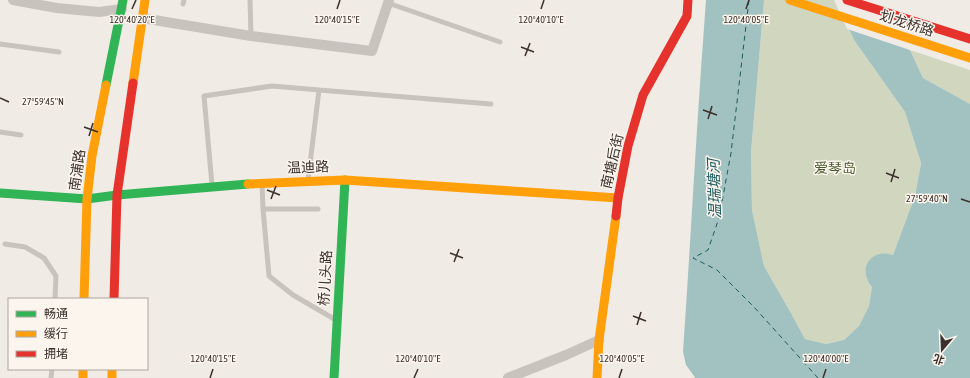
<svg xmlns="http://www.w3.org/2000/svg" width="970" height="378" font-family="'Asap Condensed','Noto Sans SC',sans-serif">
<style>
.green{fill:#d1d6bf}
.water{fill:#a1c2c1}
.pier{fill:#f0ebe5}
.lines{fill:none;stroke-linecap:round;stroke-linejoin:round}
.ferry{stroke:#1f5a5e;stroke-width:1;stroke-dasharray:5 4;stroke-linecap:butt}
.lane{stroke:#c9c3be;stroke-width:5}
.street{stroke:#c9c3be;stroke-width:10}
.fast{stroke:#30b455;stroke-width:9}
.slow{stroke:#ff9f0a;stroke-width:9}
.jam{stroke:#e5322d;stroke-width:9}
.ticks{fill:none;stroke:#3b302b;stroke-width:1.5}
.labels{text-anchor:middle;dominant-baseline:central;stroke-width:3;stroke-linejoin:round;paint-order:stroke}
.street-label{font-size:14px;fill:#3b302b;stroke:#fbf5ee}
.park-label{font-size:14px;fill:#4a5a2e;stroke:#fbf5ee}
.water-label{font-size:15px;font-style:italic;fill:#1f5a5e;stroke:#fbf5ee}
.ticks-label{font-size:10px;text-anchor:middle;fill:#3b302b;stroke:#fbf5ee;stroke-width:3;stroke-linejoin:round;paint-order:stroke}
</style>
<rect width="100%" height="100%" fill="#f0ebe5"/>
<path class="green" d="M764 0H836L854 40 905 112 921 163 915 196 893 255C871 249 857 270 872 287L869 306 859 326 844 340 826 344 805 339 792 315 764 266 752 210 751 152Z
M910 50 970 70V104L923 78Z"/>
<path class="water" d="M706 0H764L751 152 752 210 764 266 792 315 805 339 826 344 844 340 859 326 869 306 872 287C862 276 863 258 880 254 884 253 889 254 893 255L915 196 921 163 905 112 854 40 836 0 910 50 923 78 970 104V378H695L694 376 686 365 683 352C691 235 697 117 706 0Z"/>
<path class="pier" d="M834 0H888L892 11 913 51 847 29Z"/>
<g class="lines">
<path class="ferry" d="M749 0 731 153 719 218 708 250 693 258 717 270 754 307 818 378"/>
<path class="lane" d="M250 0 251 36
M388 3 500 42
M183 4 184 0
M0 44 59 52
M0 132 21 135
M308 180 319 90 491 104
M262 184 263 209
M212 185 204 96 272 86 319 90
M318 209H263L269 276 293 295 336 320
M5 244 25 247 44 258 56 276 55 299
M51 378 52 369"/>
<path class="street" d="M13 0 57 8 99 12 122 9
M142 18 251 36 372 51 389 0
M508 378 566 355 599 340"/>
<path class="fast" d="M106 85 123 0
M0 193 87 199 117 195 248 184
M334 378 345 180"/>
<path class="slow" d="M790 0 970 58
M133 83 145 0
M248 184 345 180 618 198
M84 299 87 199 92 156 106 85
M83 369V378
M112 369V378
M597 378 599 340 616 216"/>
<path class="jam" d="M847 0 970 39
M616 216 618 198 628 146 643 95 687 16 688 0
M114 299 117 195 133 83"/>
</g>
<path class="ticks" d="M132 9 136 0M337 9 340 0M541 9 544 0M746 9 749 0M521 47 534 52M525 56 530 43M0 98 9 102M703 110 717 115M708 119 712 106M84 127 98 132M89 136 93 123M886 173 899 178M891 182 895 169M267 190 280 195M271 199 276 186M961 199 970 202M450 253 463 258M454 262 459 249M633 316 646 321M637 325 641 312M210 378 213 369M414 378 418 369M619 378 622 369M823 378 826 369"/>
<g class="labels">
<g class="street-label">
<text transform="translate(907 23) rotate(18)">划龙桥路</text>
<text transform="translate(612 161) rotate(-77)">南塘后街</text>
<text transform="translate(308 167) rotate(-2)">温迪路</text>
<text transform="translate(77 170) rotate(-82)">南浦路</text>
<text transform="translate(325 278) rotate(-87)">桥儿头路</text>
</g>
<g class="park-label">
<text x="835" y="168">爱琴岛</text>
</g>
<g class="water-label">
<text transform="translate(714 189) rotate(-92)">温瑞塘河</text>
</g>
</g>
<g class="ticks-label">
<text x="132" y="23">120°40'20"E</text>
<text x="337" y="23">120°40'15"E</text>
<text x="541" y="23">120°40'10"E</text>
<text x="746" y="23">120°40'05"E</text>
<text x="43" y="105">27°59'45"N</text>
<text x="927" y="202">27°59'40"N</text>
<text x="213" y="362">120°40'15"E</text>
<text x="418" y="362">120°40'10"E</text>
<text x="622" y="362">120°40'05"E</text>
<text x="826" y="362">120°40'00"E</text>
</g>
<rect x="8" y="298" width="140" height="72" fill="#fbf5ee" stroke="#aea6a0"/>
<rect x="16" y="311" width="20" height="6" fill="#30b455" stroke="#aea6a0"/>
<text x="44" y="318" font-size="12" fill="#3b302b">畅通</text>
<rect x="16" y="331" width="20" height="6" fill="#ff9f0a" stroke="#aea6a0"/>
<text x="44" y="338" font-size="12" fill="#3b302b">缓行</text>
<rect x="16" y="351" width="20" height="6" fill="#e5322d" stroke="#aea6a0"/>
<text x="44" y="358" font-size="12" fill="#3b302b">拥堵</text>
<g transform="translate(942 350) rotate(199)" stroke="#fbf5ee" stroke-width="3" paint-order="stroke">
<path d="M0-3L7 15L0 10L-7 15Z" fill="#3b302b"/>
<text y="-6" font-size="11" font-weight="bold" text-anchor="middle" fill="#3b302b">北</text>
</g>
</svg>
